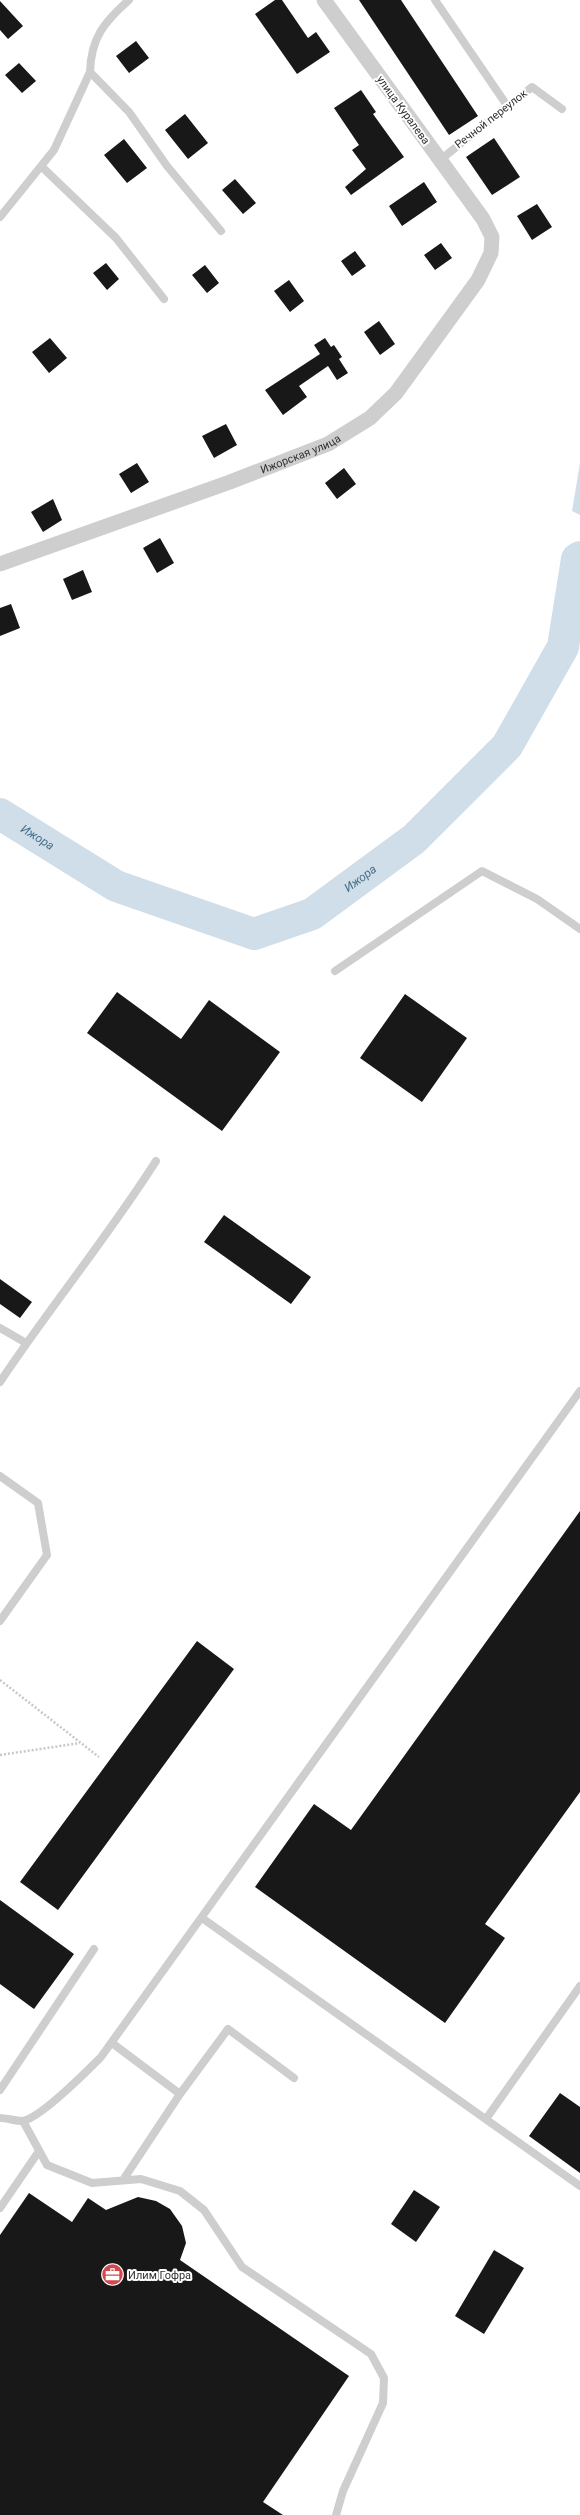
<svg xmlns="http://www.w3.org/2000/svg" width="580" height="2515" font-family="Roboto,sans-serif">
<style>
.water{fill:#cfdee9}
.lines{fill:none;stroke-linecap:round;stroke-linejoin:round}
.river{stroke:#cfdee9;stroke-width:32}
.building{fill:#181818}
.path{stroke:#c8c8c8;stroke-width:2.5;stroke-dasharray:2 2;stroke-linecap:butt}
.service{stroke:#cecece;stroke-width:8}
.minor{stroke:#cecece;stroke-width:15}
.labels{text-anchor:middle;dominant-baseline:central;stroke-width:4;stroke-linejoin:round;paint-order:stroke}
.street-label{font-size:11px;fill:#313131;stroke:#fff}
.poi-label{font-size:11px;fill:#313131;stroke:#fff;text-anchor:start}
.water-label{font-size:12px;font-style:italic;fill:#476f8a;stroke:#fff}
</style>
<rect width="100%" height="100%" fill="#fff"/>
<path class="water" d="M580 463V515L572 511Z"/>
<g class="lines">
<path class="river" id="s1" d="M0 814 116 886 254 934 312 914 414 839 507 746 563 647 577 559 580 557"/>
</g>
<path class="building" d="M275 0H282L308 38 316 32 330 52 297 74 255 14Z
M359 0H401L478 116 449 135Z
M0 1 23 26 8 39 0 30Z
M136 41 149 58 129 73 116 56Z
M19 63 36 81 22 93 5 75Z
M361 90 376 112 373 114 404 157 351 195 345 187 366 169 352 150 359 145 334 108Z
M185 114 208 143 188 159 165 130Z
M494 138 520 177 492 195 466 157Z
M124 139 147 168 127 183 104 155Z
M235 179 256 203 243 214 222 190Z
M424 182 437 202 402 226 389 206Z
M537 204 552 227 532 240 517 216Z
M441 243 452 258 435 270 424 255Z
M355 251 366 266 352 276 341 261Z
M106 263 119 279 107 290 93 273Z
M205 265 219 283 207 293 192 275Z
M289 280 304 301 290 312 274 291Z
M379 321 395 344 380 355 364 332Z
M50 338 67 358 49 373 32 352Z
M325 338 331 347 334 345 342 357 339 359 348 373 337 380 328 366 299 386 307 397 283 415 265 390 320 354 314 345Z
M226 424 237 445 214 458 202 436Z
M137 463 149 482 131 493 119 474Z
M344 468 356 484 337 499 325 483Z
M53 499 62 520 43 532 31 512Z
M160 538 174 563 157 573 143 548Z
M83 570 92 592 72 600 63 579Z
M11 604 20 628 0 636V608Z
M117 992 181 1039 209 1000 280 1052 222 1131 87 1033Z
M405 994 467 1038 422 1102 360 1058Z
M224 1215 311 1277 291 1304 204 1242Z
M0 1279 32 1302 20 1318 0 1304Z
M580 1511V1792L485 1924 505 1938 445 2023 255 1887 314 1804 351 1830Z
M197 1641 234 1669 58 1910 20 1882Z
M0 1900 74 1954 34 2009 0 1984Z
M560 2093 580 2107V2173L529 2136Z
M414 2190 440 2207 416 2242 391 2224Z
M29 2193 72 2222 88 2198 106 2210 138 2197 156 2201 170 2209 182 2226 186 2243 180 2260 349 2376 263 2502 283 2515H0V2235Z
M494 2250 524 2268 484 2334 455 2316Z"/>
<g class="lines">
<path class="path" d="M0 1680 99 1757
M0 1755 80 1743"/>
<path class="service" d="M129 0C104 22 91 38 90 72L129 112 167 166 221 231
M435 0 508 107
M440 160 532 87 562 109
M41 166 116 238 164 299
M0 217 54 150 90 72
M335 971 482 871 537 899 580 929
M0 1328 26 1343
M0 1382C50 1307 107 1238 156 1161
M0 1476 38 1503 47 1555 0 1621
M202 1918 580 2186
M112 2043 180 2094 123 2180
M0 2090 94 1949
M180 2094 228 2029 294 2078
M0 2118C7 2118 15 2121 22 2121 40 2119 87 2071 101 2057L580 1391
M486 2119 580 1986
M23 2121 47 2165 92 2183 141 2179 180 2191 204 2210 242 2267 371 2354 384 2378 383 2403 343 2491 336 2515
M0 2208 39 2151"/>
<path class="minor" id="s2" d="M0 564 230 482 328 444 370 418 396 393 478 280 491 253 492 237 483 219 324 0"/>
</g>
<defs>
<symbol id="office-disc" viewBox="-11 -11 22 22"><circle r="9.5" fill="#d2484f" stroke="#fff"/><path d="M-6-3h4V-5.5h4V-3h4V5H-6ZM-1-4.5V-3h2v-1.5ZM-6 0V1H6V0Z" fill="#fff"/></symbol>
</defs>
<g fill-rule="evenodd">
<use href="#office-disc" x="100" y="2262" width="25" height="25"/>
</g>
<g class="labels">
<g class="street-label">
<text transform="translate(403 110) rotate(54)">улица Куралева</text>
<text transform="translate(491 119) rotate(-38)">Речной переулок</text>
<text stroke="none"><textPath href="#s2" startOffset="320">Ижорская улица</textPath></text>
</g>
<g class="poi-label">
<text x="128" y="2275">Илим Гофра</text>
</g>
<g class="water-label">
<text stroke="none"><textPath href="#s1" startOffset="44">Ижора</textPath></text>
<text stroke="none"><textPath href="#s1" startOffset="404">Ижора</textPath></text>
</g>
</g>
</svg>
